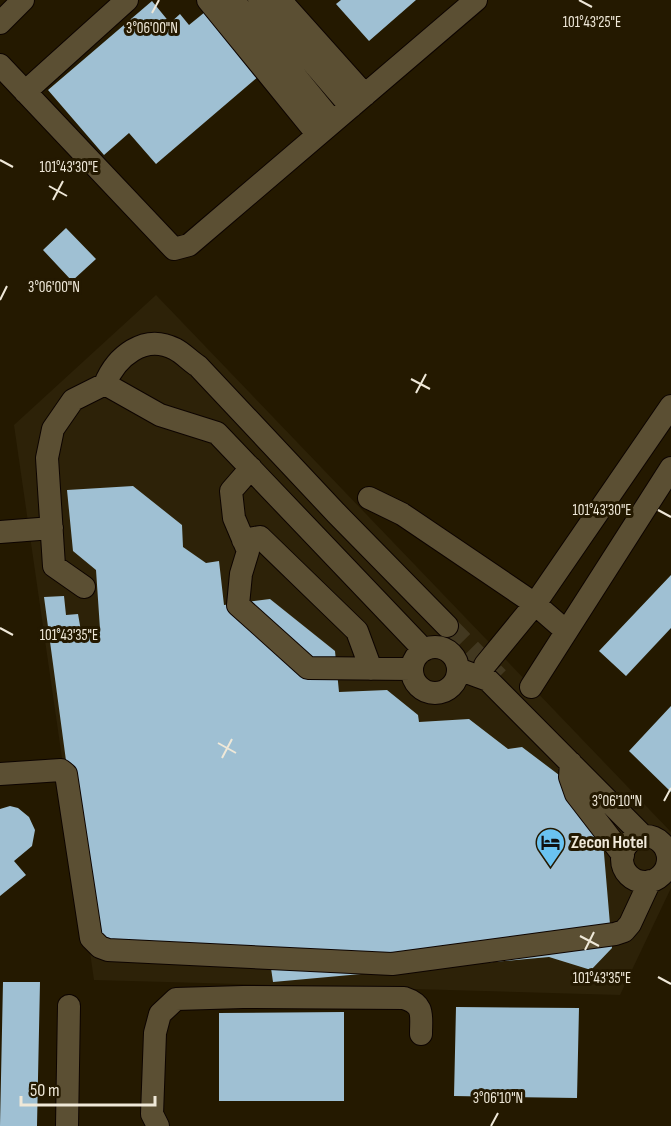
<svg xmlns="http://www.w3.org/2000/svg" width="671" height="1126" font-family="'Sofia Sans Condensed',sans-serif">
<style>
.built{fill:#2d2208}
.building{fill:#9fc0d3}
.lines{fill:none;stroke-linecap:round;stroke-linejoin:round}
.minor-tunnel{stroke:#423820;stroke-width:22;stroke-dasharray:22 11;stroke-linecap:butt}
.minor-casing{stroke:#0d0400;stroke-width:24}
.minor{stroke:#5b4f33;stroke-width:22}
.ticks{fill:none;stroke:#efe8d8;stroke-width:2}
.labels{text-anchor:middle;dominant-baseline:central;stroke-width:6;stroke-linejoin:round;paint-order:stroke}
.poi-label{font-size:18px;font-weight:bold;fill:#efe8d8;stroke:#241900;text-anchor:start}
.ticks-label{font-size:15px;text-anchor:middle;fill:#efe8d8;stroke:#241900;stroke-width:6;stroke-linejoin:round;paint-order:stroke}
</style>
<rect width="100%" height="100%" fill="#241900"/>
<path class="built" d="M156 295 671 832V888L620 995 94 980 14 425Z"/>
<path class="building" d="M341 0H416L369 41 336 4Z
M152 1 170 23 180 14 189 25 205 12 259 76 156 164 129 133 104 155 48 90Z
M66 228 96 259 72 281 43 250Z
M133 486 182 525 183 547 206 563 219 561 224 605 270 599 335 651 339 692 387 690 418 715 419 722 469 719 508 749 522 747 600 806 612 948 591 970 549 957 273 982 268 947 120 962 92 954 44 597 64 596 66 615 78 614 81 631 100 629 96 570 73 551 67 490Z
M671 575V628L626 676 599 651Z
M671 706V792L629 751Z
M10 806 18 808 29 817 35 830 32 846 14 861 26 875 0 896V809Z
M3 982H40L37 1126H0Z
M456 1007 579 1008 577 1098 454 1096Z
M344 1012V1101H219V1013Z"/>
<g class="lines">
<path class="minor-tunnel" d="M447 626 498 678"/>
<defs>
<path id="minor" d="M208 0 318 135
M233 0 333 122
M259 0 351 107
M280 0 365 95
M0 23 23 0
M0 65 174 249 189 245 476 0
M25 92 127 0
M251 468 231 491 234 518 248 551 241 574 238 605 308 668 412 669
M369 498 402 514 535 604 566 631
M0 532 52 528
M243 540 260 537 357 631 371 669
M84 587 54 566 47 458 53 429 73 400 105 384
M412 670a23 23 0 1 1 46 0a23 23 0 1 1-46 0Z
M424 650 217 433 160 415 105 384C116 357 144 333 175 349 183 353 190 361 198 366L336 513 447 626
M485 665 535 604 671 406
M458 669 488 680 643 836
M531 687 671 468
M571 763 570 777 576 794 623 855
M0 774 61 770 66 774 91 938 100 947 108 950 392 964 615 934 624 931 630 924 650 881
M622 859a23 23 0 1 1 46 0a23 23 0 1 1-46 0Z
M67 1126 69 1006
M158 1126 152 1114 155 1033 160 1014 176 999 243 997 404 998C425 1005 421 1015 421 1034"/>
</defs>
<use href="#minor" class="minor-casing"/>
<use href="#minor" class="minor"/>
</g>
<path class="ticks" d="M579 0 592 7M152 13 159 0M0 160 13 167M49 186 67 196M53 200 63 181M0 300 7 286M411 379 430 389M416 393 426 374M658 510 671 517M0 628 13 635M218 743 236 753M222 758 232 739M664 801 671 788M580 936 599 946M585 950 594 932M658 977 671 984M491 1126 498 1113"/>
<defs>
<symbol id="hotel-pin" viewBox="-11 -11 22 30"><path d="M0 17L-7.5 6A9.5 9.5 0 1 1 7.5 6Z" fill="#6ac3f1" stroke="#241900"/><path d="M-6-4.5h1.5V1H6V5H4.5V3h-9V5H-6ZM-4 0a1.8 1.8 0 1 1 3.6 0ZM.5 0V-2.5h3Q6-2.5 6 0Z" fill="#111"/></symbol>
</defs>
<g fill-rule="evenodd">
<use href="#hotel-pin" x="534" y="826" width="33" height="45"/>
</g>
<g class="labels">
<g class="poi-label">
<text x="571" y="842">Zecon Hotel</text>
</g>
</g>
<g class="ticks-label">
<text x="592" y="27">101°43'25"E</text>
<text x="152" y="33">3°06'00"N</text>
<text x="69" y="172">101°43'30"E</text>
<text x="54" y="292">3°06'00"N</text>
<text x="602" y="515">101°43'30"E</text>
<text x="69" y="640">101°43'35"E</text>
<text x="617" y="806">3°06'10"N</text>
<text x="602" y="983">101°43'35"E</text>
<text x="498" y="1103">3°06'10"N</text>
</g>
<path d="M21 1096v9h134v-9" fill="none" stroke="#efe8d8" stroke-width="3"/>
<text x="30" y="1096" font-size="18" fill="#efe8d8" stroke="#241900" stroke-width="4.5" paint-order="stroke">50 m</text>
</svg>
